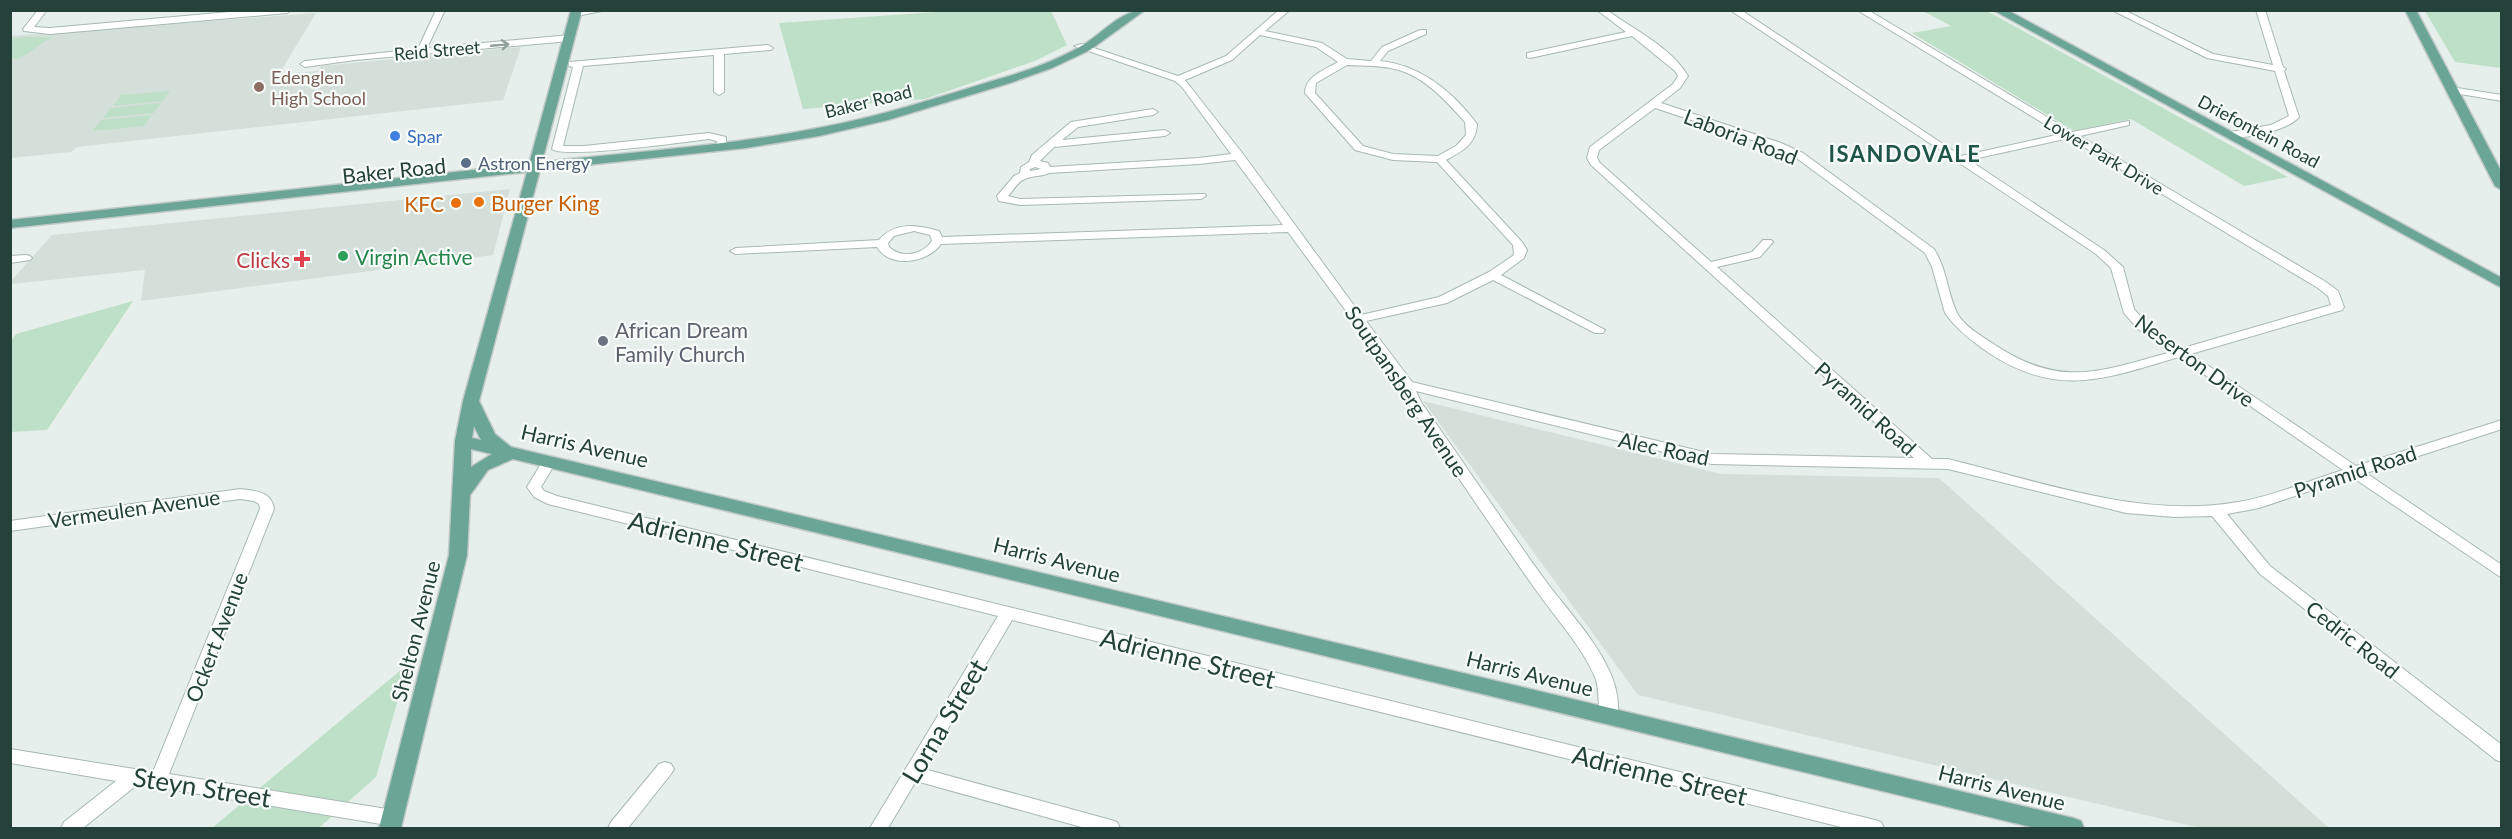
<svg xmlns="http://www.w3.org/2000/svg" width="2512" height="839" font-family="Lato,sans-serif">
<style>
.built{fill:#d4dfda}
.green{fill:#bfe0c8}
.lines{fill:none;stroke-linecap:round;stroke-linejoin:round}
.minor-casing{stroke:#a8b8b2;stroke-width:2}
.major-casing{stroke:#c2cac8;stroke-width:3}
.minor{fill:#fff;fill-rule:evenodd}
.major{fill:#6aa596;fill-rule:evenodd}
.oneway{stroke:#92a09c}
.education-dot{fill:#8d6e63;stroke:#f7fbf9;stroke-width:2}
.shop-dot{fill:#3f7fe0;stroke:#f7fbf9;stroke-width:2}
.service-dot{fill:#5c6f8a;stroke:#f7fbf9;stroke-width:2}
.food-dot{fill:#e8710a;stroke:#f7fbf9;stroke-width:2}
.leisure-dot{fill:#2e9e5b;stroke:#f7fbf9;stroke-width:2}
.health-dot{fill:#e0444e;stroke:#f7fbf9;stroke-width:2}
.worship-dot{fill:#6b7280;stroke:#f7fbf9;stroke-width:2}
.labels{text-anchor:middle;dominant-baseline:central;stroke-width:4.5;stroke-linejoin:round;paint-order:stroke}
.far-street-label{font-size:18px;fill:#24423a;stroke:#f7fbf9}
.far-education-label{font-size:18px;fill:#785e54;stroke:#f7fbf9;text-anchor:start}
.far-shop-label{font-size:18px;fill:#366cbe;stroke:#f7fbf9;text-anchor:start}
.far-service-label{font-size:18px;fill:#4e5e75;stroke:#f7fbf9;text-anchor:start}
.street-label{font-size:21px;fill:#24423a;stroke:#f7fbf9}
.food-label{font-size:21px;fill:#c56008;stroke:#f7fbf9;text-anchor:start}
.leisure-label{font-size:21px;fill:#27864d;stroke:#f7fbf9;text-anchor:start}
.health-label{font-size:21px;fill:#be3a42;stroke:#f7fbf9;text-anchor:end}
.worship-label{font-size:21px;fill:#5b616d;stroke:#f7fbf9;text-anchor:start}
.far-district-label{font-size:22px;font-weight:bold;letter-spacing:1.5px;fill:#1f5548;stroke:#f7fbf9}
.near-street-label{font-size:26px;fill:#24423a;stroke:#f7fbf9}
</style>
<rect width="100%" height="100%" fill="#e6efeb"/>
<path class="built" d="M316 13 279 74 318 71 321 66 521 47 503 100 77 147 71 152 11 158V36Z
M510 189 493 255 141 301 145 270 11 284V281L52 235Z
M1423 401 1721 474 1939 478 2329 828H2200L1638 695Z"/>
<path class="green" d="M965 10 1051 11 1067 45 1035 61 925 99 803 109 779 23Z
M1923 11H1987L2288 177 2244 186 2131 119 2074 131 1912 33 1951 26Z
M2425 11H2501V68L2455 62Z
M28 37H52L19 59H11V39Z
M170 91 163 101 113 106 121 95Z
M161 103 154 113 103 118 111 108Z
M152 115 144 126 92 131 101 120Z
M133 301 47 430 11 432V341L16 334Z
M408 664 376 777 319 828H212Z"/>
<g class="lines">
<defs>
<path id="minor" d="M38 10H47L34 27 50 28 252 10H291L287 13 50 34 24 31 23 29Z
M436 10H445L427 48 570 35 575 38 570 41 355 60 305 67 300 64 305 61 418 49Z
M575 10H607L576 16 572 13Z
M1279 10H1290L1265 31 1322 43 1347 59 1371 61 1382 47 1420 30H1426V34L1388 51 1380 61C1421 65 1453 92 1477 124 1476 144 1463 151 1446 160L1522 242 1527 250 1524 258 1501 275 1605 330 1603 333H1595L1493 280 1447 303 1366 321 1412 382 1712 454 1914 458 1591 165 1587 158 1590 147 1673 84 1678 76 1675 71 1632 36 1530 58 1527 57V53L1626 32 1597 10H1607C1634 30 1671 47 1688 76L1680 88 1661 103 1781 143 1803 153 1934 249C1947 269 1947 292 1957 313 1963 325 1981 336 1992 343 2060 389 2098 372 2171 352L2138 329 2124 313 2111 268 2096 254 1730 10H1741L1961 156 2061 134 1857 10H1868L2072 132 2129 121V125L2080 136 2326 282 2338 291 2344 307 2342 310 2191 354 2356 466 2502 420V429L2366 473 2502 565V578L2352 477 2259 508 2227 514 2270 566 2502 745V762L2496 760 2260 574 2212 516 2174 517 2126 513 1948 469 1712 464 1416 391 1421 402C1462 460 1501 519 1542 576 1565 608 1597 640 1612 677 1617 690 1621 710 1615 722L1609 724 1603 722C1596 709 1601 692 1595 677 1580 643 1552 614 1531 583 1490 525 1450 465 1410 406L1401 386 1288 232 941 244C928 263 890 269 877 247L736 254 730 251 736 248 879 240C895 221 917 225 939 231L942 237 1283 225 1235 160 1199 164 1049 173C1041 177 1033 175 1025 179 1018 181 1013 191 1008 196L1020 199 1205 194 1206 196 1201 199 1020 205 999 201 997 196 1014 176 1020 173 1021 167 1029 162 1032 155 1071 122 1153 109 1158 112 1153 115 1078 127 1062 140 1165 130 1170 133 1165 136 1054 147 1040 161 1048 163 1050 167 1199 158 1231 154 1182 87 1175 81 1074 46 1082 44 1178 76 1226 56ZM1260 35 1316 47 1338 62C1325 70 1305 76 1305 93L1355 150 1393 160 1437 162 1513 245 1514 255 1489 272 1439 297 1361 315 1243 154 1185 80 1232 60ZM1347 65C1364 66 1382 65 1399 70 1426 78 1447 102 1465 122L1466 135 1456 146 1438 156 1393 154 1363 146 1315 93 1316 83ZM1655 108 1773 147 1795 157 1925 253 1932 267 1945 313C1956 329 1973 342 1989 353 2059 399 2106 378 2179 357L2343 470C2308 481 2274 496 2238 502 2143 519 2041 482 1948 459H1932L1717 267 1760 257 1773 242 1771 240H1763L1752 252 1711 262 1600 163 1597 158 1599 150ZM2069 138 2318 288 2328 296 2331 305 2183 348 2146 323 2134 309 2123 267 2104 250 1969 160ZM1035 167 1041 169 1030 171V169ZM914 231 930 235 932 241C922 255 902 259 889 247L888 243 894 236Z
M2112 10H2124L2213 54 2273 65 2256 10H2265L2283 67 2286 69 2284 71 2299 117C2287 131 2244 140 2225 137V133L2271 125 2289 116 2275 71 2207 58Z
M768 45 773 48 771 50 724 54V92L719 95 714 92V55L583 66 563 146H584L709 133 726 137V148H718L717 141 709 139C685 142 565 159 552 149L573 67 569 66V62Z
M2451 87 2502 95V101L2448 92V88Z
M26 255 30 256 32 258 30 260 10 263V256Z
M549 457 556 462 541 487 544 491 557 496 1875 820 1881 822 1884 828H1845L1012 620 924 769 1111 820 1117 822 1120 828H1085L916 781 888 828H870L998 616 548 504 534 497 527 487 544 459Z
M240 489C255 491 272 491 274 509L169 774 393 810 399 812 402 818 399 824 393 826 138 784 83 828H61L64 822 116 781 10 763V749L153 772 260 509 259 504 254 501 240 499 10 531V521Z
M665 762 671 764 674 769 671 774 628 828H608L611 822 659 764Z"/>
<path id="major" d="M571 10H582L542 162C634 152 727 146 818 128 879 117 939 97 999 79 1027 71 1058 60 1083 45 1103 33 1121 10 1145 10L1090 50 1052 68 1010 83 888 120 819 136 746 148 540 170 479 401 495 434 511 447 2073 818 2081 821 2084 828H2035L513 459 488 470 470 495 467 555 401 828H379L449 555 455 441 463 401 527 172 10 228V220L529 164ZM474 426 481 440 472 438ZM471 449 492 454 471 467Z
M1993 10H2007L2502 278V288Z
M2405 10H2416L2502 173V190L2495 186Z"/>
</defs>
<use href="#minor" class="minor-casing"/>
<use href="#major" class="major-casing"/>
<use href="#minor" class="minor"/>
<use href="#major" class="major"/>
</g>
<defs><path id="oneway-shaft" d="M-6 0H5M1.5-3L5.5 0L1.5 3" fill="none" stroke-width="1.6" stroke-linecap="round" stroke-linejoin="round" transform="scale(1.5)"/></defs>
<use class="oneway" href="#oneway-shaft" transform="translate(500 45) rotate(-5)"/>
<circle class="education-dot" cx="259" cy="87" r="6"/>
<circle class="shop-dot" cx="395" cy="136" r="6"/>
<circle class="service-dot" cx="466" cy="163" r="6"/>
<g class="food-dot">
<circle cx="479" cy="202" r="6"/>
<circle cx="456" cy="203" r="6"/>
</g>
<circle class="leisure-dot" cx="343" cy="256" r="6"/>
<path class="health-dot" d="M299 250h6v6h6v6h-6v6h-6v-6h-6v-6h6z"/>
<circle class="worship-dot" cx="603" cy="341" r="6"/>
<g class="labels">
<g class="far-street-label">
<text transform="translate(437 50) rotate(-5)">Reid Street</text>
<text transform="translate(868 101) rotate(-14)">Baker Road</text>
<text transform="translate(2259 131) rotate(28)">Driefontein Road</text>
<text transform="translate(2104 155) rotate(31)">Lower Park Drive</text>
</g>
<g class="far-education-label">
<text x="271" y="77">Edenglen<tspan x="271" dy="21">High School</tspan></text>
</g>
<g class="far-shop-label">
<text x="407" y="136">Spar</text>
</g>
<g class="far-service-label">
<text x="478" y="163">Astron Energy</text>
</g>
<g class="street-label">
<text transform="translate(1741 136) rotate(21)">Laboria Road</text>
<text transform="translate(394 170) rotate(-6)">Baker Road</text>
<text transform="translate(2195 360) rotate(36)">Neserton Drive</text>
<text transform="translate(1407 391) rotate(56)">Soutpansberg Avenue</text>
<text transform="translate(1866 408) rotate(42)">Pyramid Road</text>
<text transform="translate(585 445) rotate(13)">Harris Avenue</text>
<text transform="translate(1664 448) rotate(12)">Alec Road</text>
<text transform="translate(2355 471) rotate(-18)">Pyramid Road</text>
<text transform="translate(134 508) rotate(-8)">Vermeulen Avenue</text>
<text transform="translate(1057 559) rotate(14)">Harris Avenue</text>
<text transform="translate(415 631) rotate(-76)">Shelton Avenue</text>
<text transform="translate(216 637) rotate(-69)">Ockert Avenue</text>
<text transform="translate(2353 639) rotate(38)">Cedric Road</text>
<text transform="translate(1530 673) rotate(14)">Harris Avenue</text>
<text transform="translate(2002 787) rotate(14)">Harris Avenue</text>
</g>
<g class="food-label">
<text x="491" y="202">Burger King</text>
<text x="444" y="203" text-anchor="end">KFC</text>
</g>
<g class="leisure-label">
<text x="355" y="256">Virgin Active</text>
</g>
<g class="health-label">
<text x="290" y="259">Clicks</text>
</g>
<g class="worship-label">
<text x="615" y="329">African Dream<tspan x="615" dy="24">Family Church</tspan></text>
</g>
<g class="far-district-label">
<text x="1905" y="153">ISANDOVALE</text>
</g>
<g class="near-street-label">
<text transform="translate(716 541) rotate(14)">Adrienne Street</text>
<text transform="translate(1188 658) rotate(14)">Adrienne Street</text>
<text transform="translate(944 721) rotate(-59)">Lorna Street</text>
<text transform="translate(1660 775) rotate(14)">Adrienne Street</text>
<text transform="translate(202 787) rotate(9)">Steyn Street</text>
</g>
</g>
<rect width="2512" height="839" fill="none" stroke="#24423a" stroke-width="24"/>
</svg>
